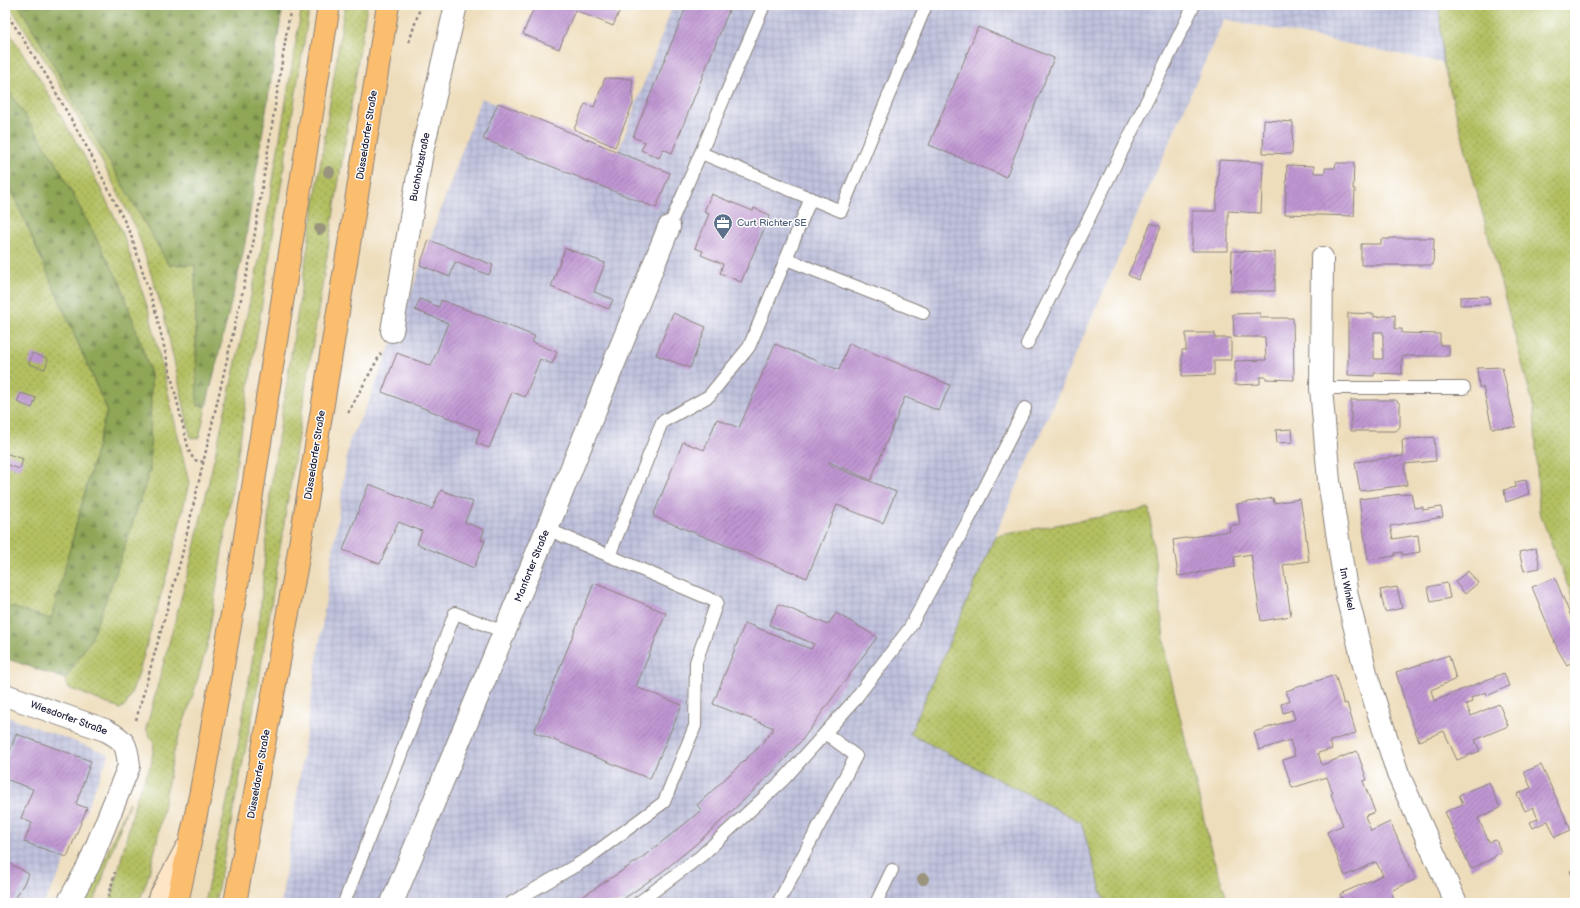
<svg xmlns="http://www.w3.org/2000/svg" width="1580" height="908" font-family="'Balsamiq Sans',sans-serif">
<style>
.industrial{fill:url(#industrial-grid)}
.grass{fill:url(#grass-dots);stroke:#6a704e}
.forest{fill:url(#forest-firs);stroke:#586449}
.building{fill:url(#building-hatch);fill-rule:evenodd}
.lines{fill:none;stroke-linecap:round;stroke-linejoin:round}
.lane-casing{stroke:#88807b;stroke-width:14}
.street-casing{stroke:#88807b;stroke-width:24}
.secondary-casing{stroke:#88807b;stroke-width:24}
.primary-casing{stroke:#88807b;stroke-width:24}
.path{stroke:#88807b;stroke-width:2.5;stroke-dasharray:3 3;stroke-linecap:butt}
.lane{stroke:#fff;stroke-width:12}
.street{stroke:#fff;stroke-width:22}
.secondary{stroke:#fde5c5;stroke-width:22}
.primary{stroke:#fbbd6e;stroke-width:22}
.tree{fill:#9a947c}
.labels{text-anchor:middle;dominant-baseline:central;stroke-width:3;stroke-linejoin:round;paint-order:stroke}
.street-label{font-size:10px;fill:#22223b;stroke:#fff}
.service-label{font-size:10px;fill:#4e5e75;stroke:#fff;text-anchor:start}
</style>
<defs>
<pattern id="industrial-grid" width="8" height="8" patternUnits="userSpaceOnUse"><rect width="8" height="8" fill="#c0c2dd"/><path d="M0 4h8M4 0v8" fill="none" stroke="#a5a6bf"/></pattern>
<pattern id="grass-dots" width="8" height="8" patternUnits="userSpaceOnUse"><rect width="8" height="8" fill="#b3bf61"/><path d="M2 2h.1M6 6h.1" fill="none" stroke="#919b51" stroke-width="1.8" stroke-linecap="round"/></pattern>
<pattern id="forest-firs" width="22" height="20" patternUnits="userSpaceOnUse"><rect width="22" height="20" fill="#8ea657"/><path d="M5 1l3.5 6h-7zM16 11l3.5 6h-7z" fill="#748749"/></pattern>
<pattern id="building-hatch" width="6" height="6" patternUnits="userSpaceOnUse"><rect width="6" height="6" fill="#bf96d2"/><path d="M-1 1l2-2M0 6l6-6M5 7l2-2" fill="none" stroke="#9b7aac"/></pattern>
</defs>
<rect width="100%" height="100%" fill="#fff"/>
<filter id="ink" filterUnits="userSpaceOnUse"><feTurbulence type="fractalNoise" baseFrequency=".025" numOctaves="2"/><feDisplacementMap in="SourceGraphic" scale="8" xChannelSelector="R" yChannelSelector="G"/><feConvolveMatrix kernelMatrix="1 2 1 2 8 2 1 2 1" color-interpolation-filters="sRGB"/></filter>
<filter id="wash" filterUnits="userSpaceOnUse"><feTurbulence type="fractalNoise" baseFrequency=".012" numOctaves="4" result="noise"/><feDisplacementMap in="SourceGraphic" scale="16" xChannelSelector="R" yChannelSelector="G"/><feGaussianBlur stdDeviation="0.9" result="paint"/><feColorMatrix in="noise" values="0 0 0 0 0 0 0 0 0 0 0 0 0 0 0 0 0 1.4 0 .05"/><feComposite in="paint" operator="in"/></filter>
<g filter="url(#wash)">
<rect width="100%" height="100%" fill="#edb"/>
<path class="industrial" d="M673 5H1439L1443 63 1224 19 995 536 910 734 1081 822 1105 903H281L349 442 368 403 406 306 481 98 618 152Z
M5 716 109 754 60 873 44 903H5Z"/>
<path class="grass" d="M9 5H19L169 265 195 264 197 405 206 407 199 438H191L163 311 136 228 95 148 52 71Z
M302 5H310L207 646 193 695 174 751 156 846 148 877 139 903H110L137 796 151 765 154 744 146 729 191 561 261 252Z
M345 5H367L258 686 215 903H204L233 775 260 615 271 485Z
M1439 5H1575V605L1539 511 1534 409 1443 63Z
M5 26 39 78 83 154 123 234 150 315 189 483 172 556 137 679 126 705 120 709 67 687 65 679 91 639 117 570 150 470 151 374 120 283 56 163 5 85Z
M5 175 107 410 51 620 5 605Z
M1149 508 1166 657 1213 858 1229 903H1105L1081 822 910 734 995 536Z
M129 802 94 903H82L100 869Z"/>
<path class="forest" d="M19 5H283L244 249 206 407 197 405 195 265H169Z
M5 85 56 163 120 283 151 374 150 470 117 570 91 639 65 679 5 658V605L51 619 107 410 5 175Z"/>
<g id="blocks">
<path class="building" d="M535 5H622L613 26 575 10 559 49 523 34Z
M687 5H731L672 153 663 149 659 158 641 150 645 142 633 137Z
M978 27 1054 58 1006 177 929 145Z
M605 78 632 79 633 104 615 147 574 129 585 104 594 107Z
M498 103 670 173 656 208 483 139Z
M1264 120 1293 122 1292 154 1263 153Z
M1219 160 1263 162 1261 213 1228 211V251H1192V211H1216Z
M1336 163H1354L1353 189H1355L1354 216 1285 214 1287 165 1314 166V173H1325V168H1335Z
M711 194 753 211 754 208 770 215 741 282 720 273 723 264 701 255 703 251 695 248 709 214 704 212Z
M1151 223 1161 227 1138 280 1128 275Z
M1390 238H1434L1433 265H1361V244H1381V239H1390Z
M429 240 493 265 489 275 455 262 450 277 420 265Z
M565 248 605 263 594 292 613 299 609 309 551 287Z
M1232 251 1275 252V291H1231Z
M1488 296 1490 304 1460 305V297Z
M420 299 439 307 441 300 535 336 532 342 557 352 552 364 540 359 525 397 512 392 489 448 476 443 480 430 382 392 397 353 431 366 448 323 415 310Z
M673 313 706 327 690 368 656 355Z
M1260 313V318H1293L1294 380 1266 379V377H1260V384L1235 385V361L1266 360 1265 337H1234L1233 314Z
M1348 313 1374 314V317L1395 315V329H1402V333L1440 334V345H1449V356H1402V374L1374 373V376L1348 375ZM1374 332H1383V359H1374Z
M1186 333H1215V338H1231V360H1214V375L1182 376V350H1186Z
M849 343 950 385 939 411 905 397 871 480 829 462 828 464 896 492 883 523 837 505 807 578 653 516 683 442 704 450 717 419 739 428 775 344 839 370Z
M32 353 48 359 45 369 29 364Z
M1502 367 1516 427 1492 428 1483 387H1479L1477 368Z
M21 393 36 398 32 408 17 402Z
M1351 400H1396L1400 404V427L1396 431H1351Z
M1292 429 1293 442 1277 443 1276 430Z
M1434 437 1436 461 1404 464 1407 485 1360 491 1355 462 1403 456 1402 440Z
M5 453 23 459 20 469 5 464Z
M1526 480 1529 494 1506 502 1504 490 1516 487 1515 482Z
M369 484 432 509 441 490 473 502 465 522 484 530 481 540 485 541 474 568 417 544 422 531 398 522 380 564 343 550Z
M1411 493 1414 508 1423 507V510L1441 507 1443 517 1390 526 1393 539 1418 535 1420 552 1402 555V552L1395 553V556L1368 560 1359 499Z
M1273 498 1274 503 1300 499 1305 529 1309 561 1283 565 1291 616 1261 621 1251 554 1234 557 1235 567 1178 576 1173 540 1230 531 1229 526 1240 524 1237 504Z
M1536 548 1540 568 1524 571 1519 552Z
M1468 571 1478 583 1465 594 1455 582Z
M1555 578 1575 626V660L1567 665 1558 650 1532 587Z
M594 583 666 613 636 687 682 705 650 779 534 732Z
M1447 583 1450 598 1431 602 1428 587Z
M1397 587 1402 608 1385 612 1380 590Z
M779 604 828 625 836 613 877 637 802 740 773 772 745 799 695 845 663 871 618 903H573L640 859 687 822 701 810 697 805 761 745 774 728 713 704 745 623 811 649 814 644 769 625Z
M1449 655 1456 679 1431 690 1434 701 1504 673 1509 686 1487 696 1486 692 1471 698 1472 702 1466 704 1471 716 1499 704 1508 726 1475 740 1480 751 1457 760 1444 731 1419 741 1408 712 1396 672Z
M1335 675 1344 704 1347 703 1356 733 1330 741 1332 749 1318 753 1322 765 1357 751 1367 780 1363 781 1375 812 1365 816 1371 831 1390 822 1416 879 1391 891 1395 902 1392 903H1344L1340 894 1383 875 1376 862 1345 876 1327 832 1343 825 1331 794 1333 793 1327 777 1292 788 1283 760 1295 756 1290 740 1259 750 1254 732 1295 719 1292 710 1283 713 1281 704 1290 701 1286 691Z
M16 734 91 761 76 804 87 808 67 857 24 842 32 823 21 818 33 789 5 779V765Z
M1541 765 1571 830 1555 837 1548 821 1533 828 1530 822 1538 819 1533 807 1525 811 1517 794 1531 788 1524 772Z
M1489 782 1500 808 1478 818 1489 842 1496 840 1501 852 1494 855 1495 857 1471 869 1445 812 1463 804 1459 795Z
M5 861 29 874 13 903H5Z
M1575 869V883L1570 871Z"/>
</g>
</g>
<g filter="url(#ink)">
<use href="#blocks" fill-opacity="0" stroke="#88807b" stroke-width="1"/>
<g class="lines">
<defs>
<path id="lane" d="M701 153 841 211 926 5
M669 227 764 5
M786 259 811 198
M1027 344 1194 5
M1321 388H1464
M609 556 662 422 709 396 749 347 786 259 923 313
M344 903 455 613 504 632
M511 903 587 859 664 802 695 726 696 662 717 602 547 529
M638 903 701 856 784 779 852 703 909 629 967 523 1025 408
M778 903 856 756 825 733
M876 903 892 870"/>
<path id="street" d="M1322 258 1321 388 1329 481 1347 596 1367 677 1398 774 1456 903
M392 331 422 152 456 5
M5 695 105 730C125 740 127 744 129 766L89 865 68 903
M392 903 547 529 669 227"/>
<path id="secondary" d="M157 903 186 849"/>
<path id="primary" d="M177 903 201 791 242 557 329 5
M235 903 297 563 388 5"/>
</defs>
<use href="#lane" class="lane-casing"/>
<use href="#street" class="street-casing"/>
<use href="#secondary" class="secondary-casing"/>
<use href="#primary" class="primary-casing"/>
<path class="path" d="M5 11 46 75 89 151 130 232 156 313 189 451 194 460 204 462
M409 42 421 5
M5 374 9 375 5 388
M348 413 381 353
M136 720 181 559 252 251 291 5
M107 903 115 872"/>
<use href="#lane" class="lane"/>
<use href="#street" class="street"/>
<use href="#secondary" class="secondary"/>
<use href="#primary" class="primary"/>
</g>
<g class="tree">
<circle cx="329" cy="172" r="6"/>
<circle cx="320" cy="229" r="6"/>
<circle cx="923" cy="879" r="6"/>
</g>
</g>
<defs>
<symbol id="office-pin" viewBox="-11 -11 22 30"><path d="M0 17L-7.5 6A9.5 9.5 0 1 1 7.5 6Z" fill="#5c6f8a" stroke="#fff"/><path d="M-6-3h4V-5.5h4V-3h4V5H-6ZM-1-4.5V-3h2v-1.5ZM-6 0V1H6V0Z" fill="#fff"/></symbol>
</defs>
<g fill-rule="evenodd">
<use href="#office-pin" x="712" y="212" width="22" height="30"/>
</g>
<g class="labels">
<g class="street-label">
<text transform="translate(367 135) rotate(-81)">Düsseldorfer Straße</text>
<text transform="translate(420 167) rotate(-79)">Buchholzstraße</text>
<text transform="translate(315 455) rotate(-81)">Düsseldorfer Straße</text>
<text transform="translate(532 566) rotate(-68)">Manforter Straße</text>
<text transform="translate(1347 589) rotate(79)">Im Winkel</text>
<text transform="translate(69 718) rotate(20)">Wiesdorfer Straße</text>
<text transform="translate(259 774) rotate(-80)">Düsseldorfer Straße</text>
</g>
<g class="service-label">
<text x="737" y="223">Curt Richter SE</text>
</g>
</g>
<rect width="1580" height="908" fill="none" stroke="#fff" stroke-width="20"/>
</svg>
